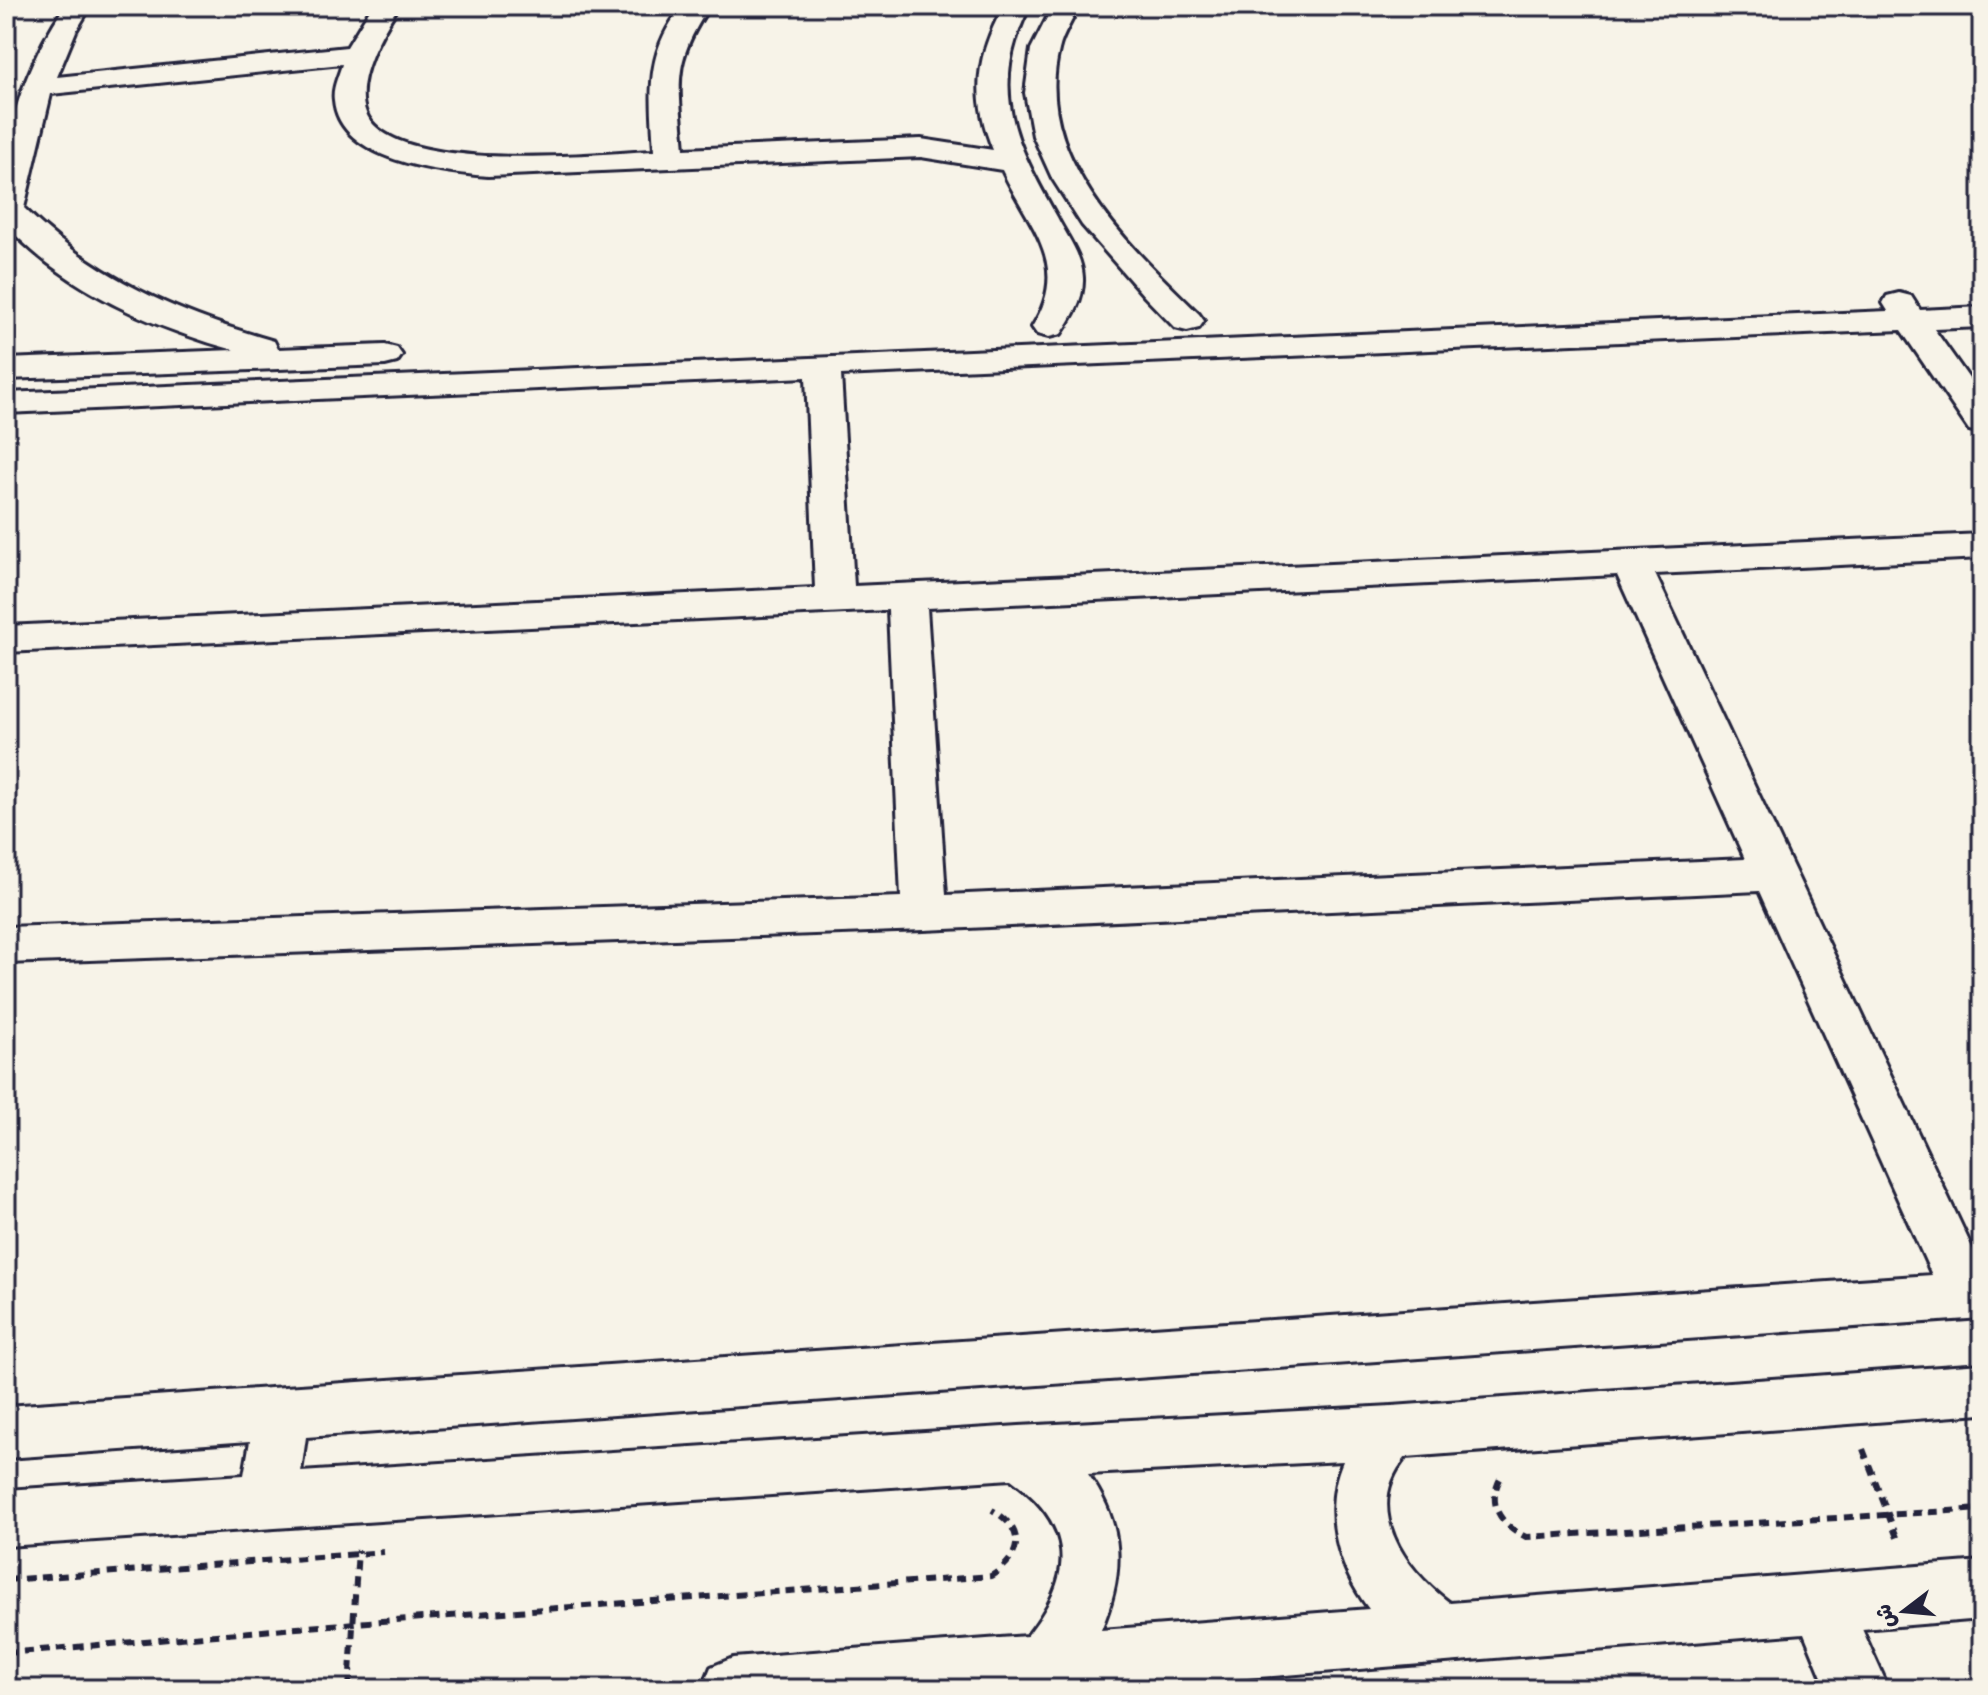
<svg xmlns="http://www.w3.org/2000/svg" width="1988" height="1695" font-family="Mali,'Playpen Sans Arabic',sans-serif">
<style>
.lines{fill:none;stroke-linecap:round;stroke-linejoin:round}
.minor-casing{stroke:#22223b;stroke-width:6}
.path{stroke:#22223b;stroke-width:6;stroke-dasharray:10 7;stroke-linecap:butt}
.minor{fill:#f7f3e8;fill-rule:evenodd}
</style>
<rect width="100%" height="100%" fill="#f7f3e8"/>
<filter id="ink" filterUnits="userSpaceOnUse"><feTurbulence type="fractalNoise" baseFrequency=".0125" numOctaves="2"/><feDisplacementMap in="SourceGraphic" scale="16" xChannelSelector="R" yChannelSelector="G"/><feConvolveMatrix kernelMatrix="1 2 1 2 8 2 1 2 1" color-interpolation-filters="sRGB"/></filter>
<g filter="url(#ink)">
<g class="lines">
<defs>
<path id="minor" d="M65 6H91L76 31 57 77 347 47 372 6H399C382 32 353 81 366 113 392 176 598 153 654 151 651 94 644 53 683 6H710C671 63 679 84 684 149L921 139 993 150C971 96 976 56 1004 6H1030C987 89 1015 142 1057 217 1067 237 1082 255 1083 278 1084 299 1072 318 1061 334L1049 337 1037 334 1032 327C1072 264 1030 229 1002 170L921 157 488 176C441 172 339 161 334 100 332 88 339 75 342 64L51 94 24 208C94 278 180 314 274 341L278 349 385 345 397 348 402 355 397 362 385 365 6 379V359L234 350C170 332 107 307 53 267 36 255 21 240 6 226 6 206 4 184 6 163 10 110 35 50 65 6Z
M1053 6H1079C1073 20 1062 35 1059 50 1032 156 1131 248 1199 314L1204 321 1199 328 1187 331 1175 328 1145 297 1082 225 1052 178 1033 136 1025 93 1031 49Z
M1899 293 1911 296 1920 310 1982 307V327L1934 329 1982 397V433L1969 430 1901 330 841 375 854 586 1982 534V558L1655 574 1982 1269V1318L306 1437 301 1472 1019 1426 1392 1406 1982 1364V1414L1406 1457C1361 1510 1405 1569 1450 1603L1982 1561V1619L1862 1629 1889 1689H1827L1804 1633 1112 1689H702L711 1667 733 1658 1027 1636C1075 1576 1076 1526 1011 1479L6 1546V1490L244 1475 250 1441 6 1458V1406L1932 1275 1759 891 924 930 6 963V927L901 897 888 610 6 652V626L815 588 806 377 6 413V393L1888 311 1883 303 1887 296ZM1617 575 1745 859 946 895 927 608ZM1343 1461C1322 1510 1337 1567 1369 1609L1101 1630C1125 1573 1125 1526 1088 1474Z"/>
</defs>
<use href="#minor" class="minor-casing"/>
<path class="path" d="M1863 1449 1898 1540
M1500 1479C1486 1506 1502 1525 1526 1537L1982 1509
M6 1580 384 1552
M6 1653 355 1623 991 1576C1023 1556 1026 1529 992 1510
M349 1689 358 1550"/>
<use href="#minor" class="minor"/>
</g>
</g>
<rect width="1988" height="1695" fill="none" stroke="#f7f3e8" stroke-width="32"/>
<rect x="16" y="16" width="1956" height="1663" fill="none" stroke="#22223b" stroke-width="3" filter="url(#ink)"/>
<g transform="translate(1904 1611) rotate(254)" stroke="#f7f3e8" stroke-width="6" paint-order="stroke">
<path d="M0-6L14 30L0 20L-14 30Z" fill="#22223b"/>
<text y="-12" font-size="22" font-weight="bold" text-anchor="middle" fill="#22223b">ش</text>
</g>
</svg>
